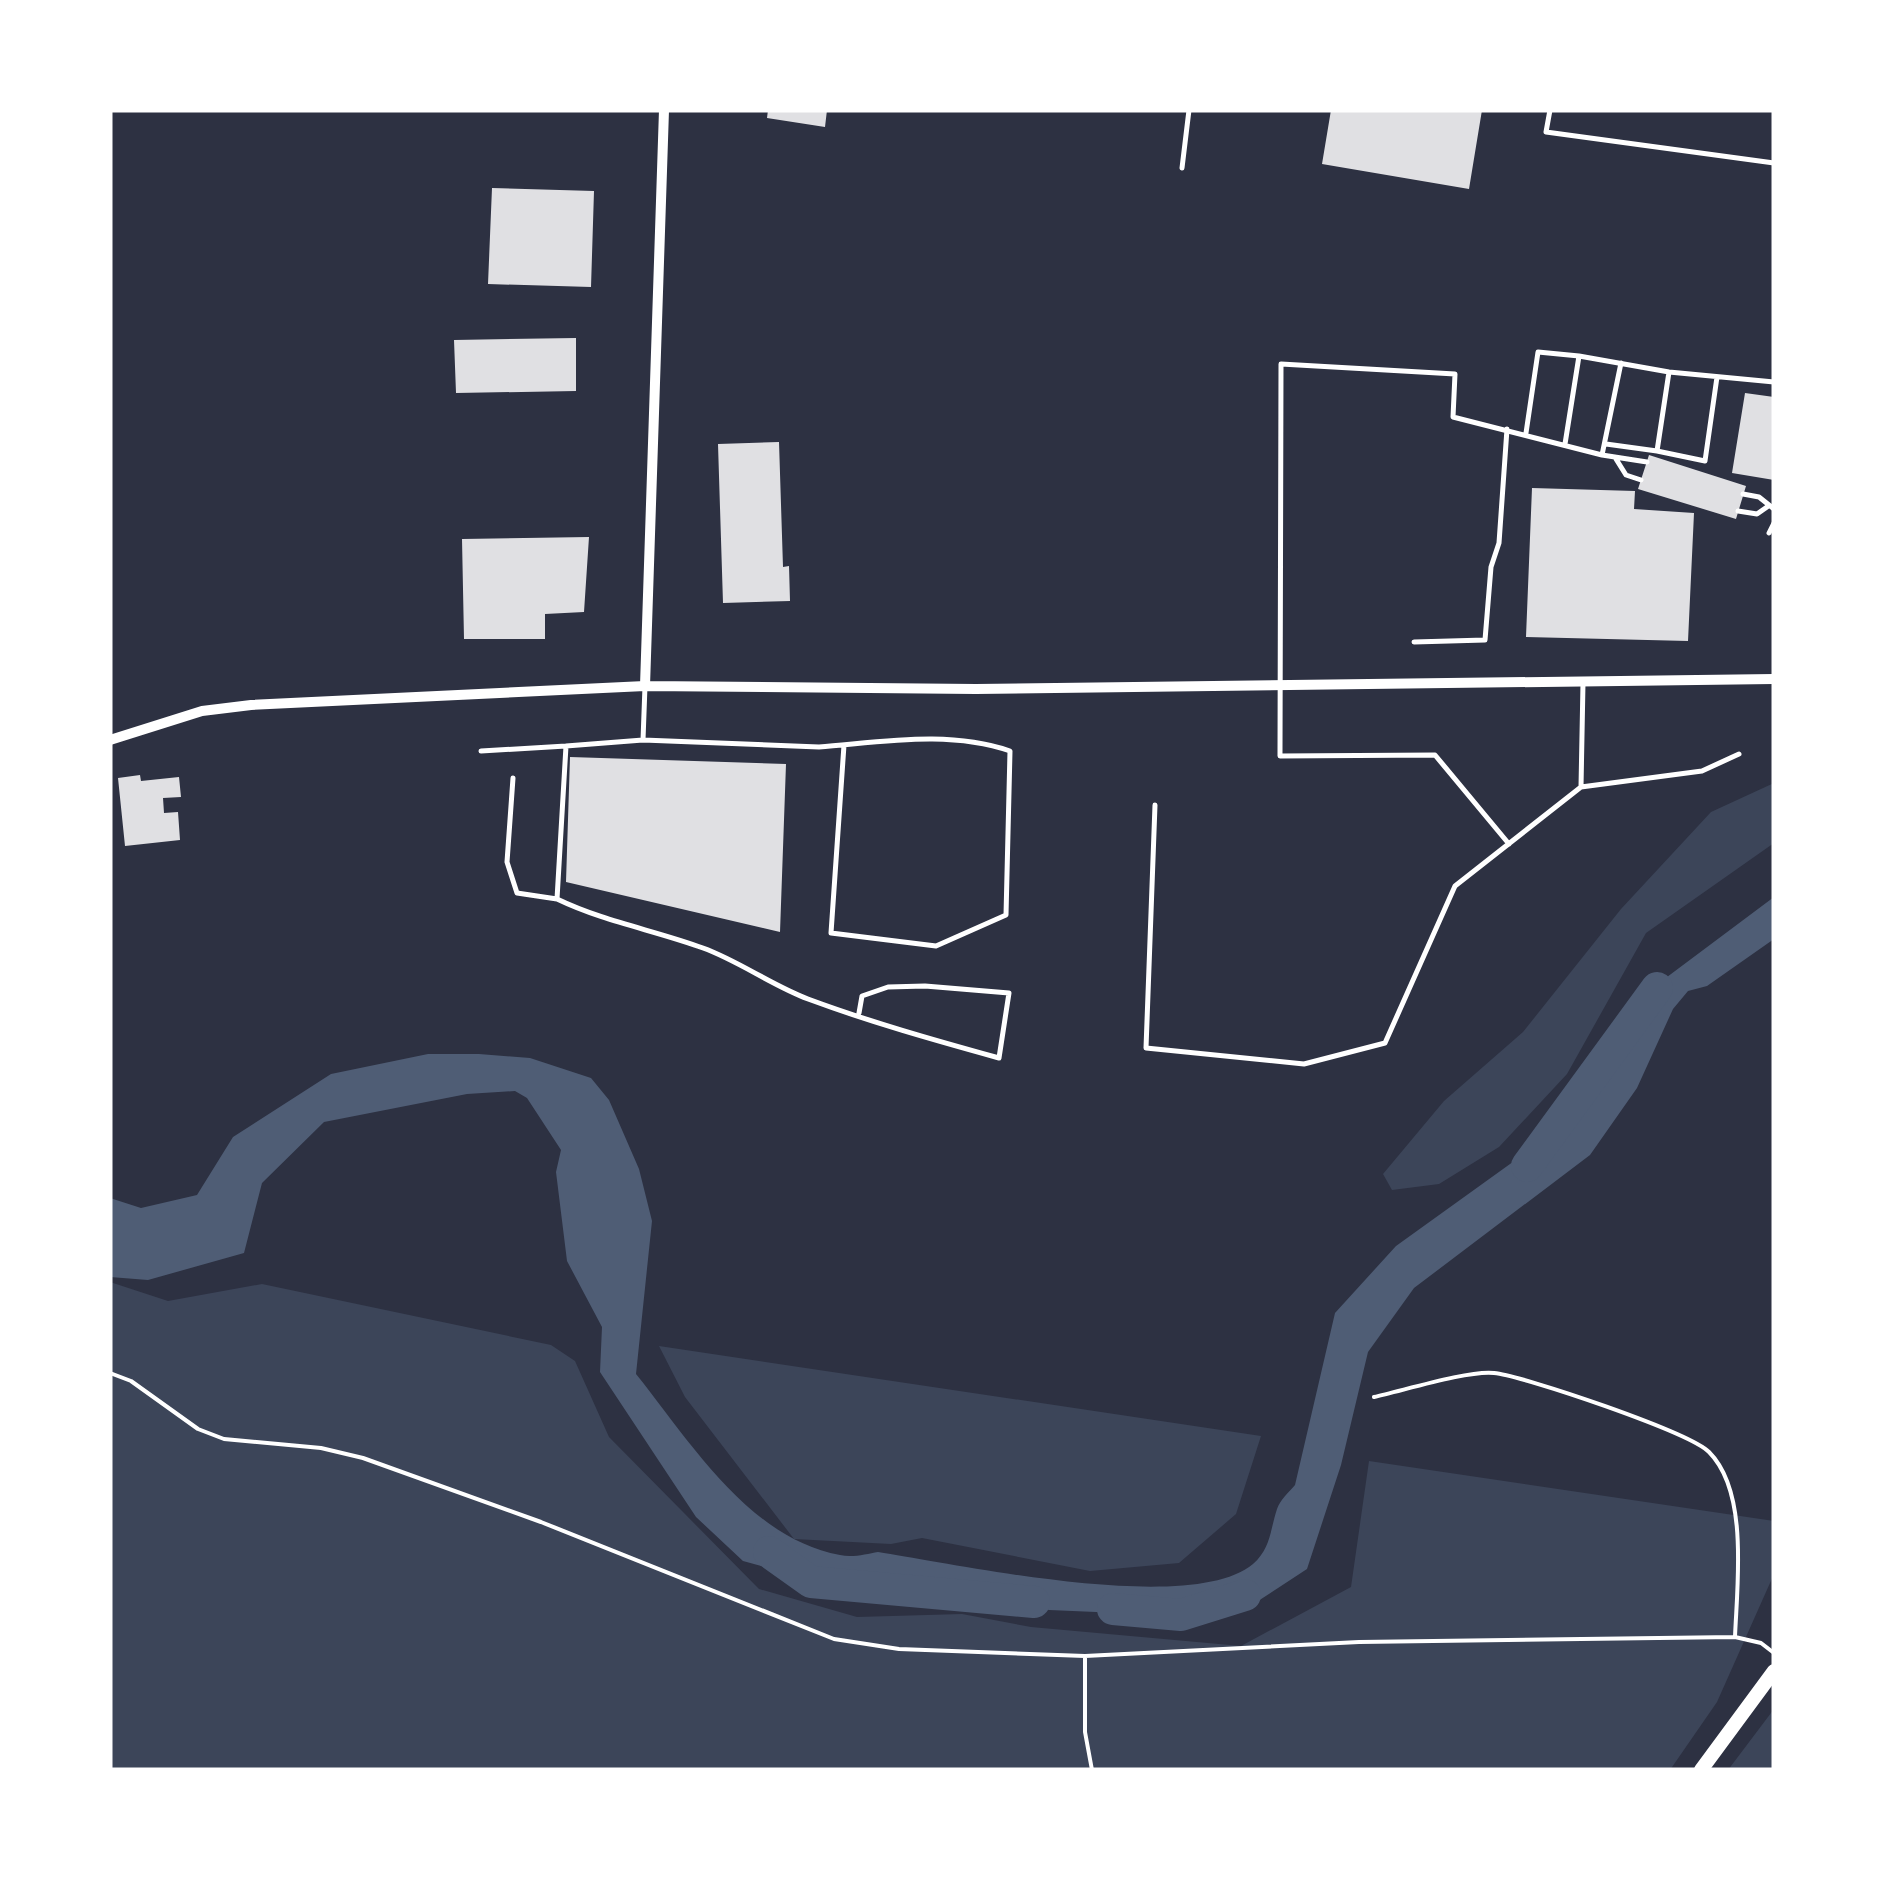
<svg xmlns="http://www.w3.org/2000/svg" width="1884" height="1880" font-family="Mulish,sans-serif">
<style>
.green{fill:#3c4559}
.water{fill:#4f5d75}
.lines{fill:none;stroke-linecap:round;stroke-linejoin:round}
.river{stroke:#4f5d75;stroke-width:32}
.building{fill:#e0e0e3}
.path{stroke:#fff;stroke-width:4}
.service{stroke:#fff;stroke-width:5}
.minor{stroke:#fff;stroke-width:10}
.tertiary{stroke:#fff;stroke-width:14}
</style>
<rect width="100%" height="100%" fill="#2d3142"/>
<path class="green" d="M1774 783V843L1646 933 1567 1074 1499 1147 1439 1184 1392 1190 1383 1174 1444 1101 1523 1032 1621 909 1711 812Z
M110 1282 168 1301 262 1284 551 1345 575 1361 609 1437 759 1589 857 1617 962 1614 1031 1627 1241 1646 1351 1587 1369 1461 1774 1521V1574L1717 1702 1670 1770H110Z
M659 1346 1261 1436 1236 1514 1179 1563 1090 1571 922 1538 891 1544 794 1539 685 1397Z
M1774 1709V1770H1728Z"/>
<path class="water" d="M1774 897V939L1707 986 1688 991 1673 1009 1637 1088 1590 1155 1414 1288 1368 1352 1341 1465 1307 1569 1255 1603 1143 1614 1049 1610 930 1585 834 1586 743 1561 696 1517 600 1372 602 1327 567 1261 556 1172 561 1150 527 1098 515 1091 467 1094 324 1122 262 1183 244 1253 148 1280 110 1277V1198L141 1208 197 1195 233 1137 331 1074 428 1054H479L530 1058 591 1078 609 1100 639 1169 652 1221 636 1374C690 1441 748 1538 840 1555 852 1558 867 1554 878 1552 958 1564 1191 1616 1253 1564 1271 1548 1270 1530 1277 1509 1280 1500 1289 1492 1295 1485L1335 1313 1396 1246 1556 1131 1569 1106 1625 1047 1639 1006 1659 983Z"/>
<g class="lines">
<path class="river" d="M1527 1166 1657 988
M769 1552 811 1582 1034 1602
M1113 1609 1181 1615 1245 1595"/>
</g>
<path class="building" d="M768 110H827L825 127 767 118Z
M1331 110H1482L1469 189 1322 164Z
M492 188 594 191 591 287 488 284Z
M576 338V391L456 393 454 340Z
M1745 393 1774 397V480L1732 473Z
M779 442 783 567 789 566 790 601 723 603 718 444Z
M1649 455 1746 486 1736 519 1638 489Z
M1532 488 1635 491 1634 509 1694 513 1688 641 1526 637Z
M589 537 584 612 545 614V639H464L462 539Z
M570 757 786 764 780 932 566 882Z
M140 775 141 781 179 777 181 797 163 798 164 813 178 812 180 840 125 846 118 778Z"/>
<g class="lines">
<path class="path" d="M110 1373 131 1381 198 1429 224 1439 321 1448 363 1458 541 1522 834 1639 899 1649 1085 1656 1359 1642 1735 1637 1761 1643 1774 1653
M1374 1397C1402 1391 1469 1370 1494 1373 1524 1376 1689 1432 1709 1452 1749 1492 1737 1585 1735 1637
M1085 1656V1732L1092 1770"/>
<path class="service" d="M1550 110 1546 132 1774 163
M1182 168 1189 110
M1669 372 1657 451 1705 461 1717 377
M1526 433 1538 352 1579 356
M1565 444 1579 356 1669 372 1774 382
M1606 444 1657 451
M1602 455 1647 462
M1616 459 1626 475 1641 480
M1743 494 1759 497 1774 509
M1738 511 1757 514 1767 507
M1769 533 1774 523
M1414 642 1485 640 1491 567 1499 543 1507 429
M1583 683 1581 787 1702 771 1739 754
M645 686 643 740 566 746 557 899C605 922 654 930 703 948 739 961 771 985 808 999 870 1022 934 1040 999 1058L1009 993 925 986 888 987 862 996 859 1013
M643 740 819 747C883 742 949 730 1010 751L1006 915 936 946 831 933 844 745
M481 751 566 746
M513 778 507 862 517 893 557 899
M1155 805 1146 1048 1304 1064 1385 1043 1455 886 1581 787
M1509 844 1435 755 1280 756 1281 364 1455 374 1453 417 1602 455 1621 363"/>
<path class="minor" d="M645 686 664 110
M110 740 202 711 251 705 645 686 976 689 1774 679"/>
<path class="tertiary" d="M1701 1770 1774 1671"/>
</g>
<rect width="1884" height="1880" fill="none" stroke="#ffffff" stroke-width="225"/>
</svg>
